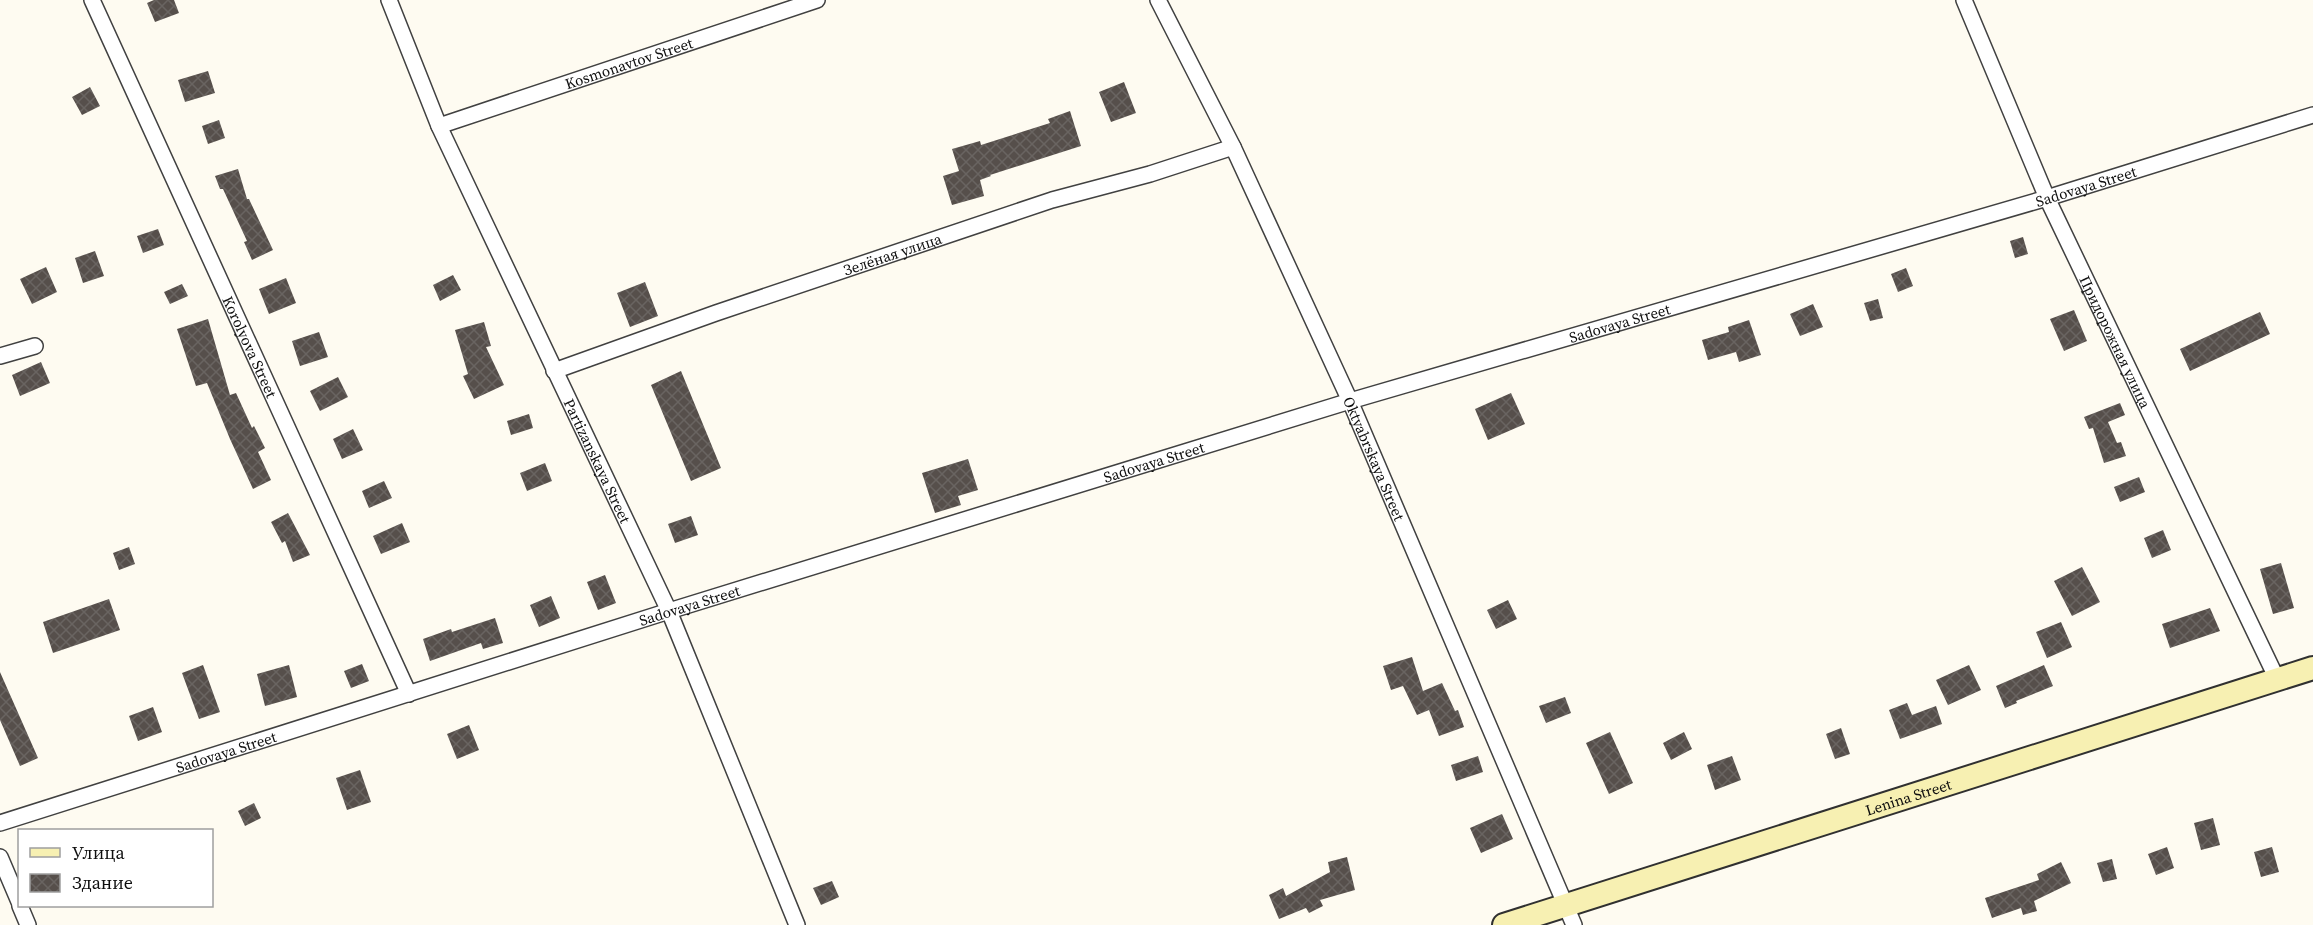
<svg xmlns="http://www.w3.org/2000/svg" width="2313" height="925" font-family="'Source Serif 4',serif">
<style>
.building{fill:url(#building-cross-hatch)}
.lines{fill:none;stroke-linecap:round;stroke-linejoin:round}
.street-casing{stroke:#414141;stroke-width:18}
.secondary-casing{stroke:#303030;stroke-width:26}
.street{stroke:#fff;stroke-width:15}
.secondary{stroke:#f7f0b2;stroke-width:22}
.labels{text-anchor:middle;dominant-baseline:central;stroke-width:6;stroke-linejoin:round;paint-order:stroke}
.street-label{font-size:15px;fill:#0e0e0e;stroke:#fff}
</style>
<defs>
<pattern id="building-cross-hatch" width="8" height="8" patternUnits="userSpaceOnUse" patternTransform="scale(1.5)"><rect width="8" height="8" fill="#564f4b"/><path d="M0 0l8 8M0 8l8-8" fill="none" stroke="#696461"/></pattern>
</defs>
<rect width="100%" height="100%" fill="#fefbf1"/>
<path class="building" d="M154 0H174L179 13 155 22 147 3Z
M208 71 215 93 185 102 178 80Z
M1124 82 1136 113 1111 122 1099 92Z
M90 87 100 106 82 115 72 97Z
M1070 111 1081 146 990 175 991 176 980 180 984 196 952 205 943 176 959 171 952 149 980 141 981 145 1050 123 1048 119Z
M219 120 225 138 208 144 202 126Z
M238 169 247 199H249L273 250 252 260 244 242 247 241 223 189H220L215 176Z
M158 229 164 245 143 253 137 236Z
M2023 237 2028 254 2015 258 2010 241Z
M95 251 104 276 83 283 75 258Z
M46 267 57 292 32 304 20 279Z
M1906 268 1913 286 1898 292 1891 274Z
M453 275 461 290 440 301 433 285Z
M286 278 296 303 269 314 259 289Z
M645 282 658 316 630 327 617 293Z
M182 284 188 296 170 304 164 292Z
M1878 299 1883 318 1870 321 1864 303Z
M1813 304 1823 327 1800 336 1790 314Z
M2074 310 2087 341 2064 351 2050 319Z
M2260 312 2270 334 2190 371 2180 349Z
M208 319 230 395 236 393 252 428 254 426 265 448 258 452 271 480 253 489 230 439 207 383 196 386 177 329Z
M1749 320 1761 355 1739 362 1736 352 1708 360 1702 340 1729 332 1728 327Z
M484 322 491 346 486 347 504 385 474 399 463 376 468 374 455 330Z
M319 332 328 357 300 366 292 341Z
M41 362 50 383 20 396 12 375Z
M681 371 721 468 691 481 651 385Z
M338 377 348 397 320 411 310 391Z
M1511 393 1525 424 1488 440 1475 409Z
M2120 403 2125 415 2108 422 2117 443 2121 442 2126 456 2104 463 2093 428 2089 429 2084 417Z
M529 414 533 428 511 435 507 421Z
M353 429 363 450 342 459 333 439Z
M968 459 978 490 958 496 961 505 935 513 922 473Z
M545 463 552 481 527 491 520 473Z
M2139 477 2145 492 2120 502 2114 487Z
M384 481 392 498 369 508 362 491Z
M288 513 310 555 293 562 285 541 282 543 271 522Z
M691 516 698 535 675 543 668 524Z
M402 523 410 542 381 554 373 536Z
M2163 530 2171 550 2152 558 2144 538Z
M129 547 135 564 119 570 113 553Z
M2281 563 2294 608 2273 614 2260 569Z
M2082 567 2100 602 2072 616 2054 581Z
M605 575 616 603 598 610 587 582Z
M551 596 560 618 539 627 530 605Z
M109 599 120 630 53 653 43 622Z
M1508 600 1517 619 1496 629 1487 610Z
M2210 608 2220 631 2170 648 2162 624Z
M495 618 503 643 483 649 481 643 430 661 423 639 451 629 452 632Z
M2061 622 2072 647 2047 658 2036 632Z
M1412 657 1423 691 1442 683 1455 711 1458 710 1464 727 1439 736 1429 710 1417 715 1403 686 1391 690 1383 666Z
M362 664 369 681 351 688 344 671Z
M203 665 220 712 199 719 182 673Z
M289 665 297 697 265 706 257 674Z
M1969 665 1981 690 1948 705 1936 680Z
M2044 665 2053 686 2016 701 2017 703 2005 708 1996 686Z
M0 672 38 758 20 766 0 720Z
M1565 697 1571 713 1546 723 1539 706Z
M1907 703 1912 715 1936 706 1942 724 1900 739 1889 710Z
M153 707 162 732 138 741 129 716Z
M469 725 479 750 457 759 447 734Z
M1841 728 1850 754 1835 759 1826 734Z
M1610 732 1633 783 1609 794 1586 743Z
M1684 732 1692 749 1671 760 1663 743Z
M1478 756 1483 772 1456 781 1451 765Z
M1732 756 1741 780 1715 790 1707 765Z
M360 770 371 802 347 810 336 778Z
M254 803 261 818 245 826 238 811Z
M1502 814 1513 839 1481 853 1470 828Z
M2213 818 2220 845 2201 850 2194 823Z
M2167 847 2174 868 2156 875 2148 854Z
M2272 847 2279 872 2261 877 2254 852Z
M1347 857 1355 890 1320 900 1323 906 1309 913 1306 908 1279 919 1269 895 1283 888 1286 896 1330 872 1328 862Z
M2112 859 2117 879 2103 882 2097 863Z
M2061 862 2071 883 2034 901 2037 911 2023 915 2021 908 1992 918 1985 898 2039 880 2037 874Z
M832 881 839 897 821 905 813 888Z"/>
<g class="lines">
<defs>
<g id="street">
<path id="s1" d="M92 0 409 694"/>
<path id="s2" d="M389 0 439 126 669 611 797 925"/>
<path id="s3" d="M1158 0 1233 147 1350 401 1574 925"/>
<path id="s4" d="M1964 0 2047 198 2277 679"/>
<path id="s5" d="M439 126 817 0"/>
<path d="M0 356 35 346"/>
<path id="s6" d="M554 371 716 313 1052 200 1150 174 1233 147"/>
<path id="s7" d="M0 823 669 611 1350 401 2047 198 2313 115"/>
<path d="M0 857 20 904"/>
<path d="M20 906 28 925"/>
</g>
<g id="secondary">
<path id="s8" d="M1504 925 2313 668"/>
</g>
</defs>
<use href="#street" class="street-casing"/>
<use href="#secondary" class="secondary-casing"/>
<use href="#street" class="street"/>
<use href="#secondary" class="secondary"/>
</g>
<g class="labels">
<g class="street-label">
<text stroke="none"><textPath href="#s5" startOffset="200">Kosmonavtov Street</textPath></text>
<text stroke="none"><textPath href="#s7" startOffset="2181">Sadovaya Street</textPath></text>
<text stroke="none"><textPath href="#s6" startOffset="358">Зелёная улица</textPath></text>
<text stroke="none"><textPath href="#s7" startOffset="1695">Sadovaya Street</textPath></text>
<text stroke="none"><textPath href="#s4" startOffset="374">Придорожная улица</textPath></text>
<text stroke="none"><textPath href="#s1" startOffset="381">Korolyova Street</textPath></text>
<text stroke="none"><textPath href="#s3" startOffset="507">Oktyabrskaya Street</textPath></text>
<text stroke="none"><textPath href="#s2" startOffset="506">Partizanskaya Street</textPath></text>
<text stroke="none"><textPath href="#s7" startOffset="1209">Sadovaya Street</textPath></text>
<text stroke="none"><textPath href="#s7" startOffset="723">Sadovaya Street</textPath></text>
<text stroke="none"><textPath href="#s7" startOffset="237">Sadovaya Street</textPath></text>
<text stroke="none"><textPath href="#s8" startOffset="424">Lenina Street</textPath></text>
</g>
</g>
<rect x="18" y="829" width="195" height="78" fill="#ffffff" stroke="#9f9f9f" stroke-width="1.5"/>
<rect x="30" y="848" width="30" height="9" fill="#f7f0b2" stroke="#9f9f9f" stroke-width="1.5"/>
<text x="72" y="859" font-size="18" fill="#0e0e0e">Улица</text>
<rect x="30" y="874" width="30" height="18" fill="url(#building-cross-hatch)" stroke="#9f9f9f" stroke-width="1.5"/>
<text x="72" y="889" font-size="18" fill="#0e0e0e">Здание</text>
</svg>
